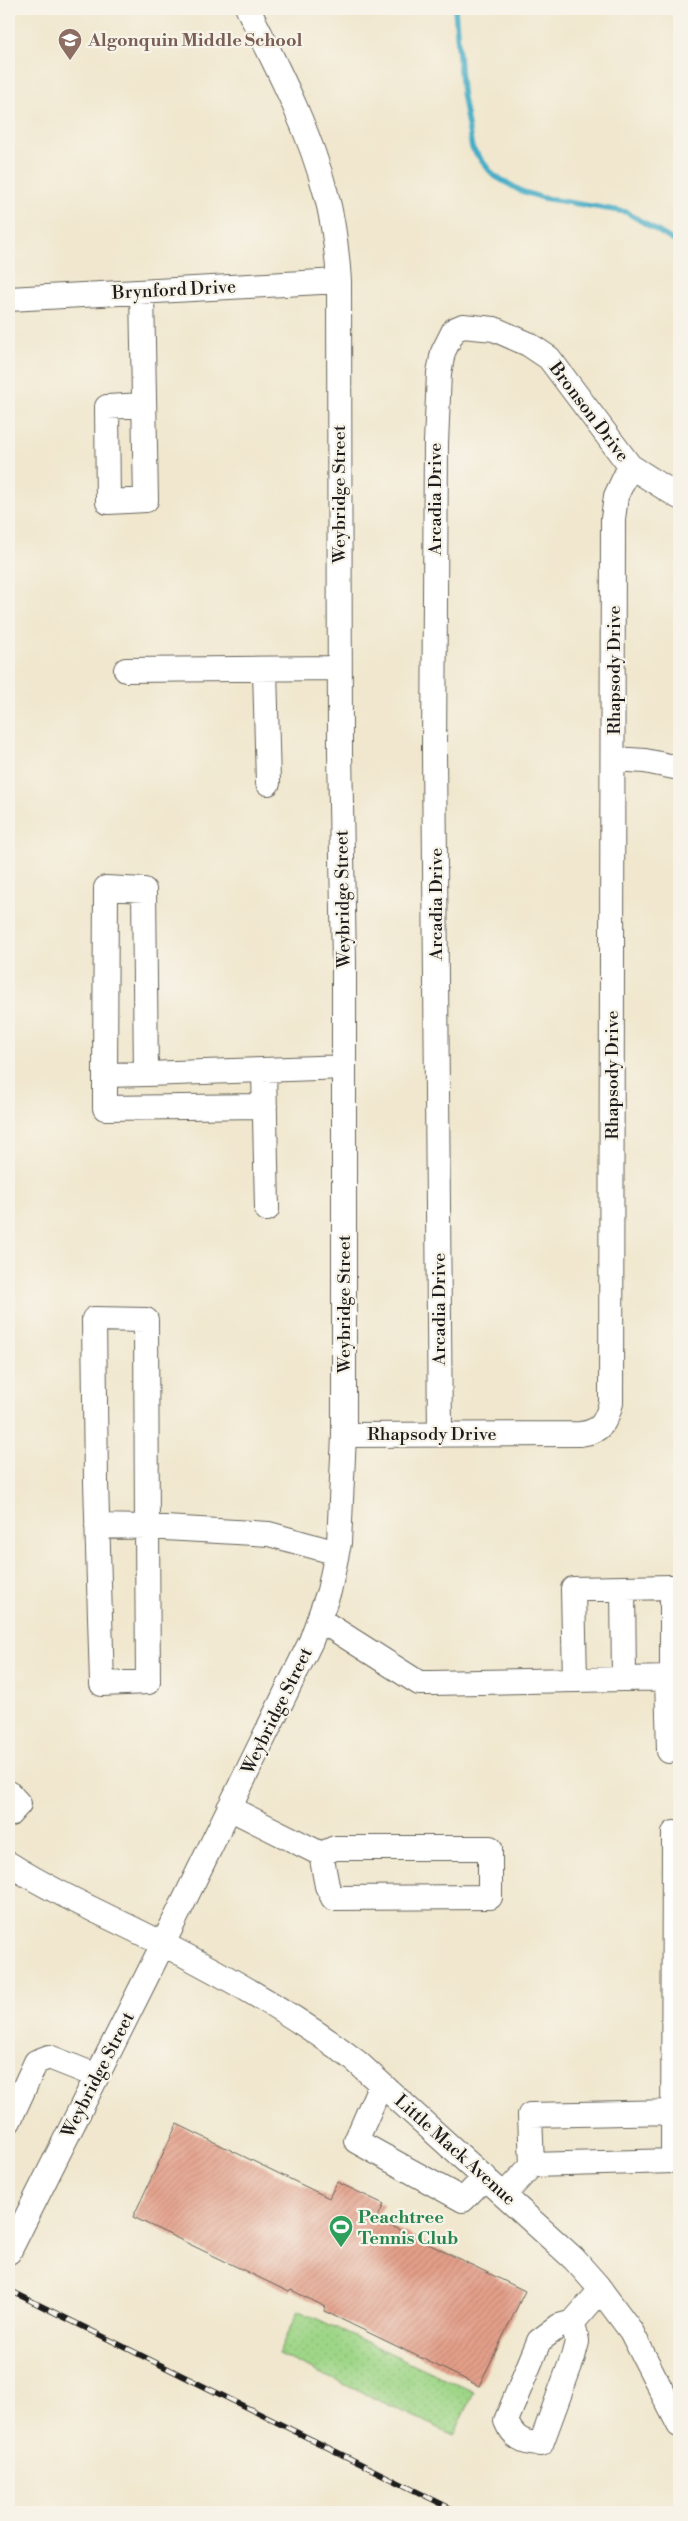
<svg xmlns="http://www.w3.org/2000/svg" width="688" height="2521" font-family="'Libre Bodoni',serif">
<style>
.park{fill:url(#park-dots);stroke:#5d7952}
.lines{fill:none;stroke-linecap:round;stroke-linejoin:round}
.stream{stroke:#46adc6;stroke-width:5.5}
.building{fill:url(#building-hatch)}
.minor-casing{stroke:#66635a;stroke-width:26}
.minor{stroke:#fff;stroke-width:24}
.rail-casing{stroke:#1c1c1c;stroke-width:5.5}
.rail{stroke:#f7f3e8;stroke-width:4;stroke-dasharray:11;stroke-linecap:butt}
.labels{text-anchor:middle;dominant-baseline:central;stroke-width:4.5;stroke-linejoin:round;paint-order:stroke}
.education-label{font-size:18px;font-weight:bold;fill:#785e54;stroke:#f7f3e8;text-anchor:start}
.street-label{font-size:18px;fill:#1c1c1c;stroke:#f7f3e8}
.leisure-label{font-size:18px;font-weight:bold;fill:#27864d;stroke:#f7f3e8;text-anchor:start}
</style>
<defs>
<pattern id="park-dots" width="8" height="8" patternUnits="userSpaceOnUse" patternTransform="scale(1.25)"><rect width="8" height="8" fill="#9ed687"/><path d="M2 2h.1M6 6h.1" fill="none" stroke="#88b774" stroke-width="1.8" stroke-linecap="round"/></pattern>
<pattern id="building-hatch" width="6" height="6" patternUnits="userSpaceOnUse" patternTransform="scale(1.25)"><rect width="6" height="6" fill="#e39f89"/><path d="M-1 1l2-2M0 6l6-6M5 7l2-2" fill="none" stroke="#c28876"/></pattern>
</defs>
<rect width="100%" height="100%" fill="#f7f3e8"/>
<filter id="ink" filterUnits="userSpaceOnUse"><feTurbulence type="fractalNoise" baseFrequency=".02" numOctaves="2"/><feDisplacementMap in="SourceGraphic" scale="10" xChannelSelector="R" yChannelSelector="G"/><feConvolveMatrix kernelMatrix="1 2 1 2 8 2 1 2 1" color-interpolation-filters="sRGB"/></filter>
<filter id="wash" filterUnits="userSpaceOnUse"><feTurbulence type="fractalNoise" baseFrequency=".0096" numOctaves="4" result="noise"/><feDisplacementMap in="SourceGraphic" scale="20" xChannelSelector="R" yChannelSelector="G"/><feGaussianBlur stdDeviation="1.12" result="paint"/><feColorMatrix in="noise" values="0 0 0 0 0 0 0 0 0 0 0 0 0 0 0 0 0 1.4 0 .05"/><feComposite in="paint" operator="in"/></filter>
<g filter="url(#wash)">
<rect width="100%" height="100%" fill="#f0e7ce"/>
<path class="park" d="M298 2310 474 2392 454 2435 278 2354Z"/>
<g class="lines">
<path class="stream" d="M455 9 462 92 472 148 493 175 521 191 543 198 626 212 679 244"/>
</g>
<g id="blocks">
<path class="building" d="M177 2124 329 2198 337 2182 384 2204 377 2219 525 2291 479 2386 324 2311 326 2307 291 2290 289 2292 133 2217Z"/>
</g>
</g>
<g filter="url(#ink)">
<use href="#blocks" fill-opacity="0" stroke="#66635a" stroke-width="1"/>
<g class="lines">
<defs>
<path id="minor" d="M142 292 146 500 108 502 107 407 144 405
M9 299 339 281
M265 669 268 783
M126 670 339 668
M614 759 645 761 679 768
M264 1071 267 1209
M146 1074 105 1075 106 888 144 890 146 1074 344 1067
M105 1075V1108L265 1106
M440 1434 434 751 436 443 439 373 443 352 454 330 463 326 494 329 528 344 549 358 630 466 679 497
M344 1435 580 1434C601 1432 606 1422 611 1403L613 519 616 496 630 466
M97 1526 147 1527 146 1320 94 1319 96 1482 102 1684 148 1682 147 1527 269 1534 337 1553
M623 1588 624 1679
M320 1620 419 1683H432L672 1678V1587L573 1589 575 1680
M667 1678 669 1751
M9 1793 19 1804 9 1815
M229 1808 321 1854 335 1848H490V1897L333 1898 327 1886 321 1854
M9 1864C58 1895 111 1917 163 1944 230 1978 297 2016 357 2062L574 2259 597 2285 631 2331 679 2425
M381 2084 356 2141 463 2200 485 2177
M9 2121 36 2062 49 2057 97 2076
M532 2165 530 2115 673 2112
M504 2195 532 2165 673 2161 674 1833
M9 2252 163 1944 311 1641 329 1591 339 1543 344 1435V962L340 752 339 281C337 251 334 223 326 194 309 129 278 69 248 9
M573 2322 577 2342 573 2357 541 2444C523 2444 513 2438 506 2421L539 2341 559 2326 573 2322 601 2290"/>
</defs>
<use href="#minor" class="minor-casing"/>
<use href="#minor" class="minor"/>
<defs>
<path id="rail" d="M9 2290 458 2512"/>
</defs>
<use href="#rail" class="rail-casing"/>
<use href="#rail" class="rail"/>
</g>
</g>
<defs>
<symbol id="school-pin" viewBox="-11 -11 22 30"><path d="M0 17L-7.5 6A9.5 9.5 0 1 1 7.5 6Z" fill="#8d6e63" stroke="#f7f3e8"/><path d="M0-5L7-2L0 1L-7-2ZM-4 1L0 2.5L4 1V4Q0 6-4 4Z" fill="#fff"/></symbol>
<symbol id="stadium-pin" viewBox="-11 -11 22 30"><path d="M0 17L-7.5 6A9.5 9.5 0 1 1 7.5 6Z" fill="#2e9e5b" stroke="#f7f3e8"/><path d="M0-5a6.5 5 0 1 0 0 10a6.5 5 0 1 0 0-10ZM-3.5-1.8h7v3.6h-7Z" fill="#fff"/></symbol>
</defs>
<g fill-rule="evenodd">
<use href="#school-pin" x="56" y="26" width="28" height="38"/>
<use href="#stadium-pin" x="327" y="2213" width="28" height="38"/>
</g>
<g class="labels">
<g class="education-label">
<text x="88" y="40">Algonquin Middle School</text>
</g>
<g class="street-label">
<text transform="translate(174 290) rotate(-3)">Brynford Drive</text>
<text transform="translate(589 412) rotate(53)">Bronson Drive</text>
<text transform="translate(339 494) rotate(-90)">Weybridge Street</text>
<text transform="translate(435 499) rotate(-90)">Arcadia Drive</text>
<text transform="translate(614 670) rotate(-90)">Rhapsody Drive</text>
<text transform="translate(343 899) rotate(-91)">Weybridge Street</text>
<text transform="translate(436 904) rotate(-90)">Arcadia Drive</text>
<text transform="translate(612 1075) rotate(-90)">Rhapsody Drive</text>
<text transform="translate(344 1304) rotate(-90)">Weybridge Street</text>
<text transform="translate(439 1309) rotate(-90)">Arcadia Drive</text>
<text x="432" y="1434">Rhapsody Drive</text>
<text transform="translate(277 1711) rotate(-64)">Weybridge Street</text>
<text transform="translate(98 2075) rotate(-63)">Weybridge Street</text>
<text transform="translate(455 2150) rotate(42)">Little Mack Avenue</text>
</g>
<g class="leisure-label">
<text x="358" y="2217">Peachtree<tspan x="358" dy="21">Tennis Club</tspan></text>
</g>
</g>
<rect width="688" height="2521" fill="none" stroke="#f7f3e8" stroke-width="30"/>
</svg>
